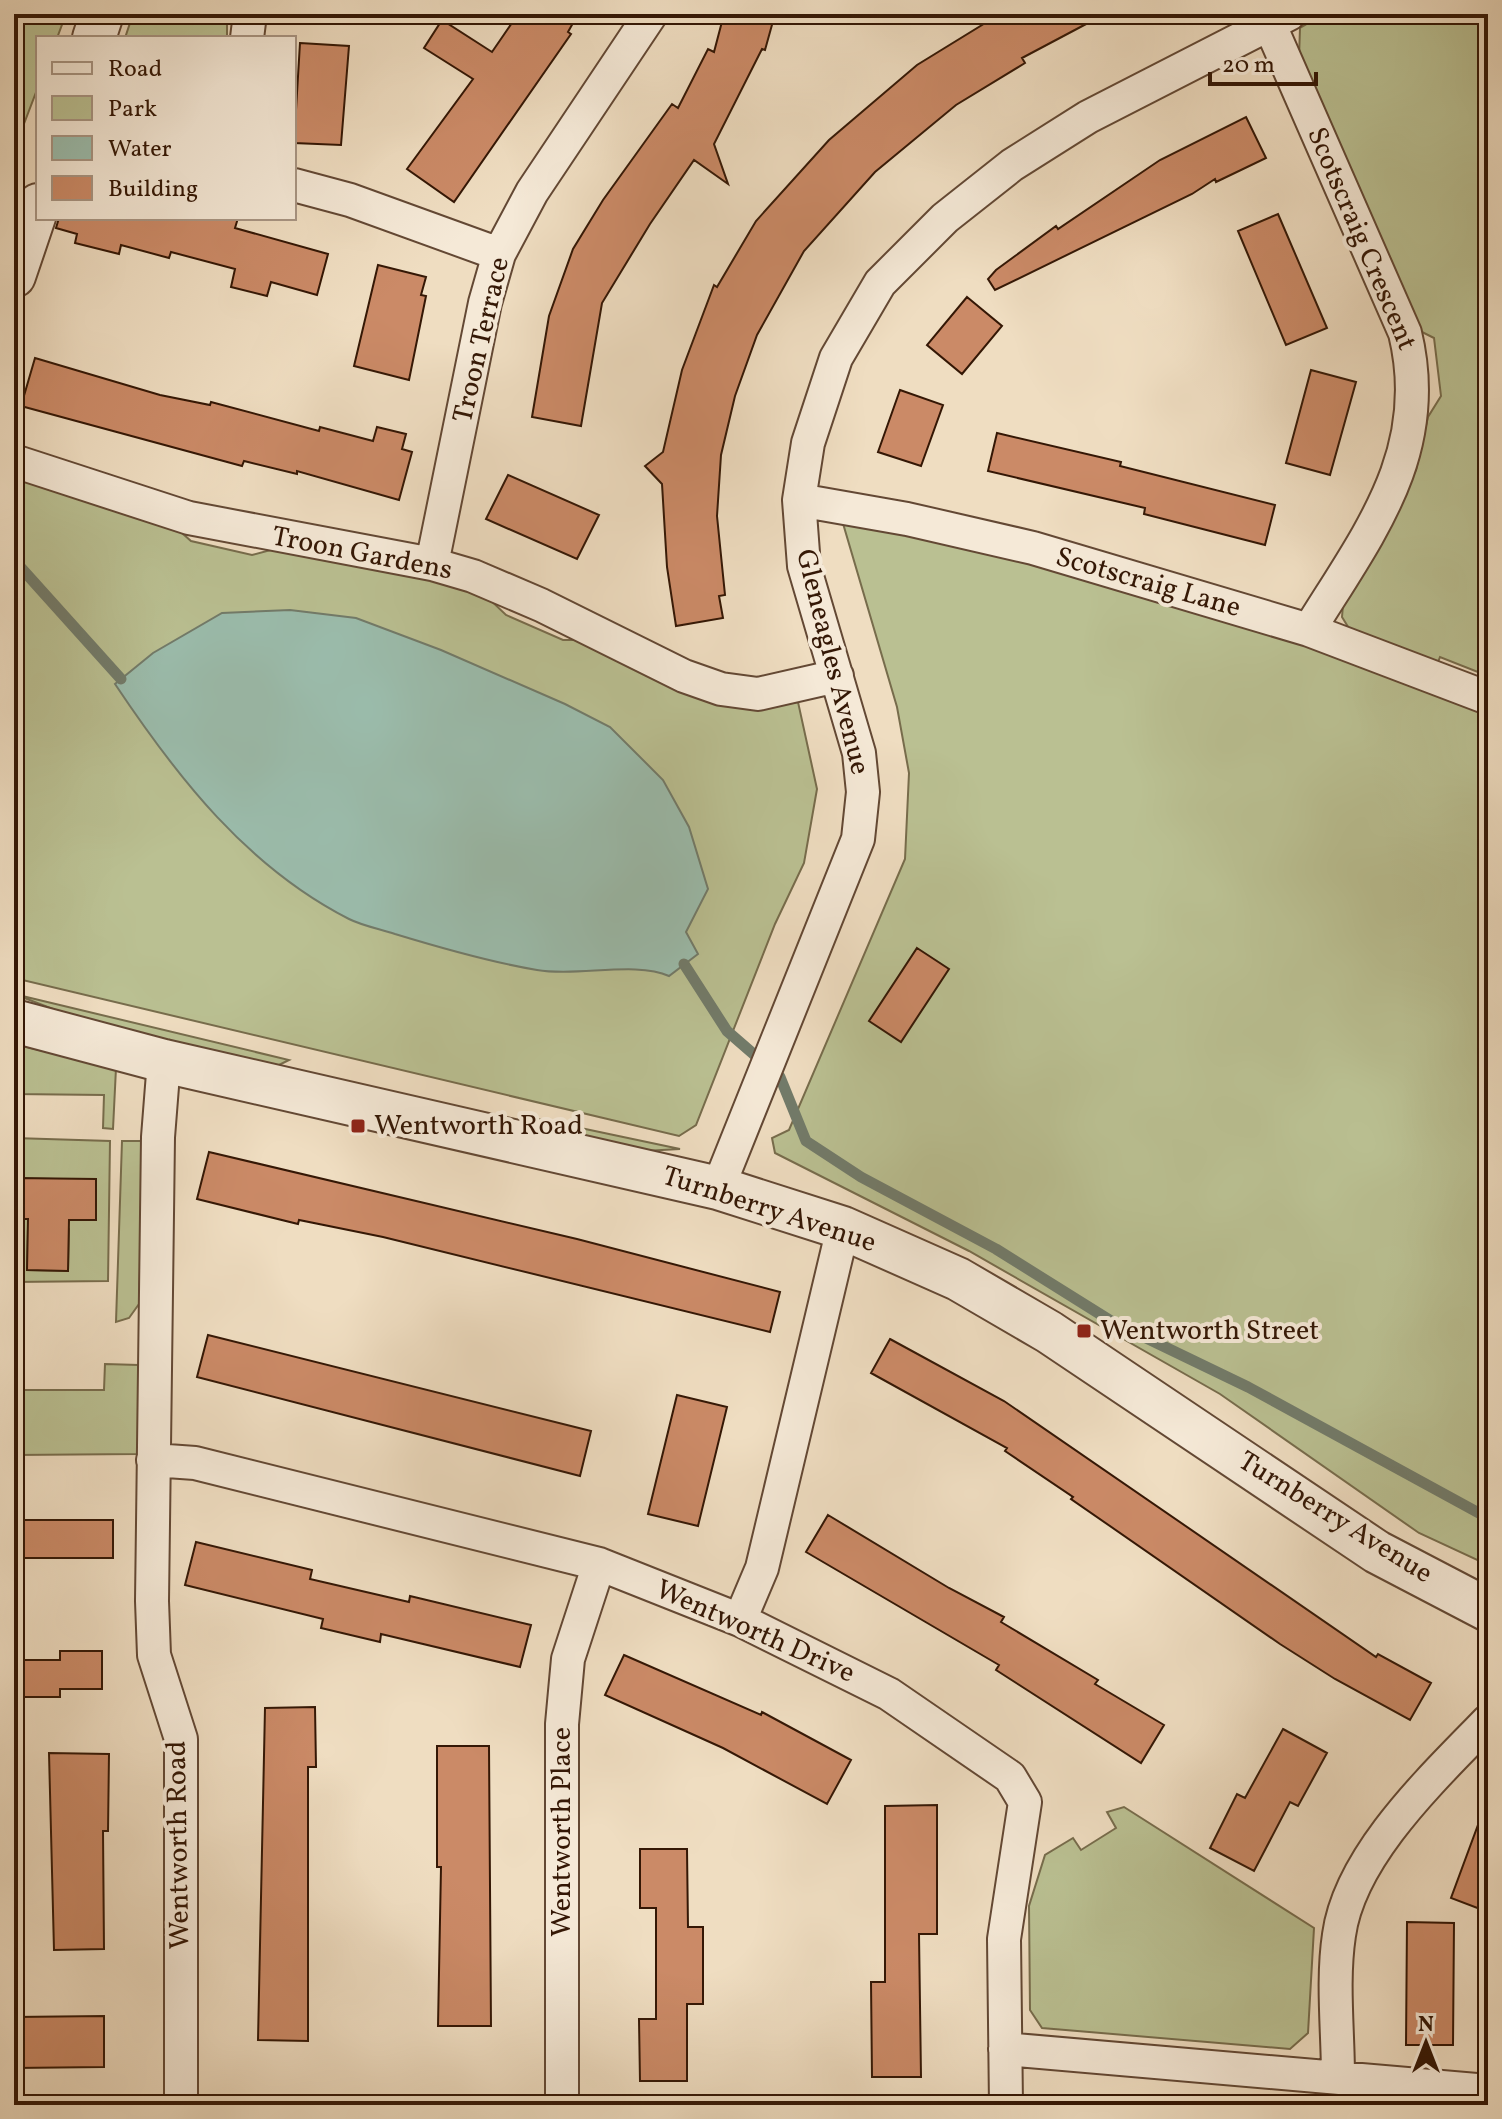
<svg xmlns="http://www.w3.org/2000/svg" width="1502" height="2119" font-family="Vollkorn,serif">
<style>
.green{fill:#bac092;stroke:#776c4c;stroke-width:2}
.water{fill:#9bbdad;stroke:#727b6a;stroke-width:2}
.lines{fill:none;stroke-linecap:round;stroke-linejoin:round}
.stream{stroke:#727b6a;stroke-width:11}
.building{fill:#cb8a67;stroke:#341705;stroke-width:2}
.minor-casing{stroke:#634834;stroke-width:36}
.tertiary-casing{stroke:#634834;stroke-width:46}
.minor{stroke:#f5e9d7;stroke-width:32}
.tertiary{stroke:#f5e9d7;stroke-width:42}
.poi-dot{fill:#8f2418;stroke:#f5e9d7;stroke-width:3}
.labels{text-anchor:middle;dominant-baseline:central;stroke-width:8;stroke-linejoin:round;paint-order:stroke}
.street-label{font-size:28px;fill:#341705;stroke:#f5e9d7}
.poi-label{font-size:28px;fill:#341705;stroke:#f5e9d7;text-anchor:start}
</style>
<rect width="100%" height="100%" fill="#efddc1"/>
<filter id="stains"><feTurbulence type="fractalNoise" baseFrequency=".0025" numOctaves="4"/><feColorMatrix values="0 0 0 0 .2 0 0 0 0 .09 0 0 0 0 .02 0 0 0 .5 -.17"/></filter>
<radialGradient id="worn" r=".72"><stop offset=".6" stop-color="#630" stop-opacity="0"/><stop offset="1" stop-color="#630" stop-opacity=".3"/></radialGradient>
<path class="green" d="M14 14H66L57 38H38V87L14 150Z
M133 14H227V38H125Z
M1324 14H1488V676L1440 657 1436 667 1350 630 1342 617 1343 605 1416 470 1428 417 1441 396 1434 338 1418 330 1299 58 1300 28Z
M14 471 174 526 191 541 252 555 278 548 423 572 483 593 506 615 563 640H587L763 707 798 702 817 789 804 863 775 924 696 1125 679 1136 14 978Z
M842 520 1030 560 1307 641 1488 710V1565L1419 1533 1220 1394 969 1251 775 1153 772 1138 789 1130 905 859 909 773 897 707Z
M14 994 289 1060 271 1069 110 1031Z
M14 1044 116 1068 113 1129 103 1128 104 1095 14 1094Z
M538 1119 680 1149 626 1152 559 1138Z
M14 1138 110 1141 108 1281 14 1282V1219H37L28 1227 27 1270 68 1271 69 1229 62 1220H96V1180L14 1178Z
M122 1141H144L139 1304 129 1318 116 1322Z
M105 1364 138 1365V1454L14 1455V1390H104Z
M1124 1807 1314 1928 1308 2033 1290 2049 1042 2028 1030 2010 1029 1906 1045 1855 1073 1838 1081 1850 1116 1828 1107 1812Z"/>
<path class="water" d="M290 610 356 618 441 650 565 704 610 727 663 780 689 827 708 889 686 932 698 954 669 976C636 961 577 977 537 970 489 962 441 948 395 934 380 929 363 926 349 919 247 867 177 777 115 684L153 653 222 613Z"/>
<g class="lines">
<path class="stream" d="M14 560 121 679
M684 964 727 1031 780 1077 806 1141 861 1177 996 1249 1111 1321 1248 1387 1488 1518"/>
</g>
<path class="building" d="M518 14H578L568 32 571 34 454 202 407 169 473 79 424 48 442 20 492 52Z
M724 14H775L765 50 762 49 714 144 728 184 694 160 650 224 602 303 581 426 532 417 549 316 573 249 603 200 672 104 678 108 708 49 714 52Z
M1000 14H1105L1022 58 1025 63 956 105 875 172 804 251 757 335 735 396 721 455 717 516 725 595 719 596 723 618 676 626 667 567 662 484 645 466 663 452 682 370 714 285 717 287 756 221 829 140 917 65Z
M300 43 349 46 341 145 294 143Z
M1246 117 1266 158 1216 182 1215 179 1192 194 995 290 988 279 996 270 1056 226 1058 229 1160 160Z
M1278 214 1327 328 1286 345 1238 231Z
M59 218H238L235 228 328 254 317 295 271 282 267 296 231 287 235 269 171 252 169 258 121 245 119 254 75 243 77 234 56 228Z
M378 265 426 277 421 295 426 296 409 380 354 366Z
M967 297 1002 326 962 374 927 345Z
M35 358 160 395 210 405 211 402 319 431 320 427 373 441 377 427 406 434 402 449 412 452 399 500 297 471V474L244 461 242 466 21 406Z
M1311 370 1356 382 1330 475 1286 463Z
M900 390 943 405 921 466 878 452Z
M997 433 1121 462 1120 466 1275 505 1265 545 1144 514 1145 508 988 471Z
M508 475 599 515 577 559 486 519Z
M917 948 949 969 901 1042 869 1021Z
M209 1152 577 1239 780 1292 770 1332 383 1237 299 1220 298 1224 197 1199Z
M14 1178 96 1179V1220H69L68 1271 27 1270 28 1219H14Z
M208 1335 591 1431 580 1476 197 1377Z
M890 1339 1004 1401 1376 1657 1378 1654 1431 1683 1410 1720 1335 1679 1280 1644 1071 1499 1073 1497 1005 1451 1007 1448 871 1373Z
M677 1395 727 1407 698 1526 648 1514Z
M828 1515 949 1588 1004 1617 1001 1622 1098 1680 1095 1684 1164 1725 1141 1763 996 1670 999 1665 806 1552Z
M14 1520H113V1558H14Z
M196 1542 312 1570 310 1579 409 1602 410 1596 531 1625 520 1667 381 1634 380 1642 321 1628 323 1619 185 1585Z
M60 1651H102V1689H60V1697H20L19 1660H60Z
M624 1655 761 1715 762 1712 851 1760 827 1804 723 1748 605 1695Z
M315 1707 316 1767H308V2041L258 2040 265 1708Z
M1283 1729 1327 1753 1298 1806 1290 1802 1254 1871 1210 1848 1237 1794 1245 1798Z
M437 1746H489L491 2026H438L441 1867H437Z
M49 1753 109 1754 108 1831H103L104 1949 54 1950Z
M937 1805V1934H919L921 2077H872L871 1982H885V1806Z
M1485 1806 1488 1807V1912L1451 1898Z
M640 1849H687L688 1927H703V2004H687V2081H640L639 2019H656V1908H640Z
M1407 1922 1454 1923 1453 2045H1406Z
M104 2016V2067L14 2068V2017Z"/>
<g class="lines">
<defs>
<path id="minor" d="M1269 23 1405 333C1434 452 1369 533 1309 630
M247 38 250 14
M294 185 350 200 499 254
M14 461 189 518 432 564 473 576 541 605 684 676 721 689 758 694 837 676
M799 500 907 519 1033 548 1309 630 1488 698
M432 564 485 303 499 254 532 192 651 14
M164 1061 158 1137 152 1601 154 1655 181 1739V2105
M718 1188 858 839 863 792 859 753 804 566 799 500 808 443 836 358 880 283 945 218 1012 165 1088 117 1289 14
M153 1460 195 1463 599 1564 740 1620 889 1694 1010 1777 1025 1802 1004 1939 1006 2105
M740 1620 762 1568 843 1228
M1005 2049 1488 2091
M1338 2077C1338 2031 1332 1981 1339 1935 1350 1855 1434 1777 1488 1721
M562 2105V1724L568 1659 599 1564"/>
<path id="tertiary" d="M94 38 102 14
M14 276 38 205
M14 1021 164 1061 718 1188 843 1228 958 1279 1049 1332 1377 1552 1488 1610"/>
</defs>
<use href="#minor" class="minor-casing"/>
<use href="#tertiary" class="tertiary-casing"/>
<use href="#minor" class="minor"/>
<use href="#tertiary" class="tertiary"/>
</g>
<g class="poi-dot">
<rect x="350" y="1118" width="16" height="16" rx="4"/>
<rect x="1076" y="1323" width="16" height="16" rx="4"/>
</g>
<g class="labels">
<g class="street-label">
<text transform="translate(1361 239) rotate(67)">Scotscraig Crescent</text>
<text transform="translate(482 340) rotate(-77)">Troon Terrace</text>
<text transform="translate(362 554) rotate(11)">Troon Gardens</text>
<text transform="translate(1148 583) rotate(16)">Scotscraig Lane</text>
<text transform="translate(832 662) rotate(76)">Gleneagles Avenue</text>
<text transform="translate(769 1210) rotate(18)">Turnberry Avenue</text>
<text transform="translate(1335 1518) rotate(32)">Turnberry Avenue</text>
<text transform="translate(755 1632) rotate(24)">Wentworth Drive</text>
<text transform="translate(562 1832) rotate(-90)">Wentworth Place</text>
<text transform="translate(179 1845) rotate(-91)">Wentworth Road</text>
</g>
<g class="poi-label">
<text x="374" y="1126">Wentworth Road</text>
<text x="1100" y="1331">Wentworth Street</text>
</g>
</g>
<rect width="1502" height="2119" fill="none" stroke="#efddc1" stroke-width="48"/>
<rect x="16" y="16" width="1470" height="2087" fill="none" stroke="#341705" stroke-width="4"/>
<rect x="24" y="24" width="1454" height="2071" fill="none" stroke="#341705" stroke-width="2"/>
<rect x="36" y="36" width="260" height="184" fill="#f5e9d7" stroke="#a89583" stroke-width="2"/>
<rect x="52" y="62" width="40" height="12" fill="#f5e9d7" stroke="#a89583" stroke-width="2"/>
<text x="108" y="76" font-size="24" fill="#341705">Road</text>
<rect x="52" y="96" width="40" height="24" fill="#bac092" stroke="#a89583" stroke-width="2"/>
<text x="108" y="116" font-size="24" fill="#341705">Park</text>
<rect x="52" y="136" width="40" height="24" fill="#9bbdad" stroke="#a89583" stroke-width="2"/>
<text x="108" y="156" font-size="24" fill="#341705">Water</text>
<rect x="52" y="176" width="40" height="24" fill="#cb8a67" stroke="#a89583" stroke-width="2"/>
<text x="108" y="196" font-size="24" fill="#341705">Building</text>
<g transform="translate(1426 2043)" stroke="#f5e9d7" stroke-width="6" paint-order="stroke">
<path d="M0-6L14 30L0 20L-14 30Z" fill="#341705"/>
<text y="-12" font-size="22" font-weight="bold" text-anchor="middle" fill="#341705">N</text>
</g>
<path d="M1210 72v12h106v-12" fill="none" stroke="#341705" stroke-width="4"/>
<text x="1222" y="72" font-size="24" fill="#341705" stroke="#f5e9d7" stroke-width="6" paint-order="stroke">20 m</text>
<rect width="100%" height="100%" filter="url(#stains)"/>
<rect width="100%" height="100%" fill="url(#worn)"/>
</svg>
